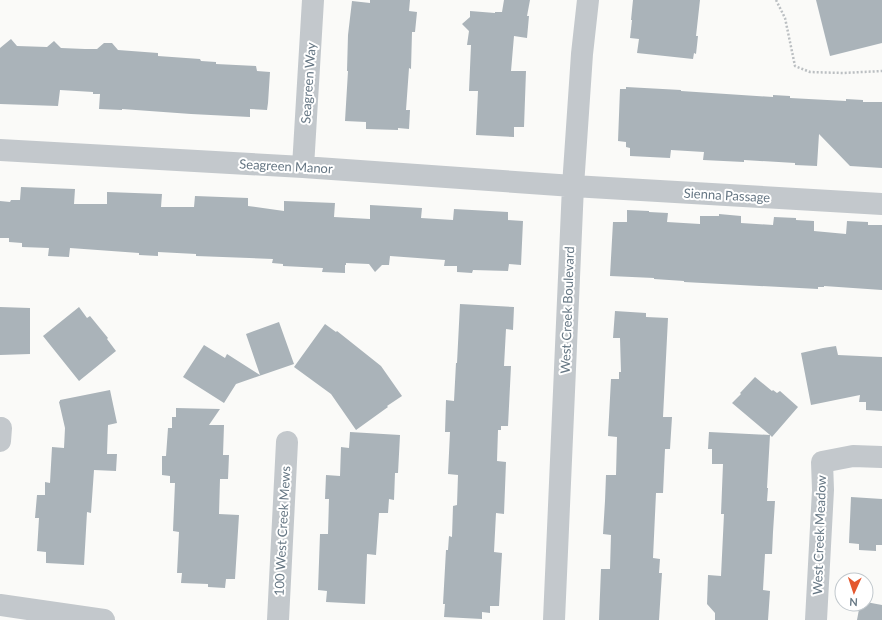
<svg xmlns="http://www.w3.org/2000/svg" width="882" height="620" font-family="Lato,sans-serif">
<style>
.building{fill:#aab3b9}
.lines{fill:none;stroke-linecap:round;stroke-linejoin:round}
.path{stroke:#bbbfc2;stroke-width:2.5;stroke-dasharray:2 2;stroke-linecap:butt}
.minor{stroke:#c3c8cc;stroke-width:22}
.tertiary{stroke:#c3c8cc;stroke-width:22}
.labels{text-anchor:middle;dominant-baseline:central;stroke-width:4;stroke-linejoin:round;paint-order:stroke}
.street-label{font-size:13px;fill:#657683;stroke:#fff}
</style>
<rect width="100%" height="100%" fill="#fafaf8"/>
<path class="building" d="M370 0H410L409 11 417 12 415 32H412L411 69 409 68 406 110H410L409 129 398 128V130L366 129V122L345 121 348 71H347L348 35 352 1 370 3Z
M504 0H530L527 16H529L527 38 514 36 511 71H526L524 127H514V137L476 135 478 91H469L471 45H467L469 31 462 24 470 17V11L495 13V12H502Z
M633 0H700L696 36H698L696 54 694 53 693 59 637 53 639 39 630 38 632 20H631Z
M816 0H882V43L830 56Z
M11 39 17 46 47 47 54 41 61 48 85 49H97L104 43H112L118 50 158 53V56L200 59 201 61 216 62V64L256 66 257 71 270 72 268 103 267 110 250 109V117L191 114 122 109V110L99 109 100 94H93V92L60 90 58 106 0 104V48Z
M626 87 681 90V91L773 97V95L790 96V98L846 101V99L863 100V102H882V168L850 166 819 134 817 166 795 165V163L744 160V162L703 160 704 152 671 150 670 158 630 156V148L626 147V142L618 141 620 89H626Z
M21 187 75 189 74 204H107V192L162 194 161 207H194L195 196 248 198V206L284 211V201L335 203 334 217 370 219V205L422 208 421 218 453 220 454 209 508 212V220L523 221 521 265 509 264 508 271 473 270 472 273 457 272V266H444L445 260 390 256 389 265H382L375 272 369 264 346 263V265H345V273L322 272 323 268 283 266V264L272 263 273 259 196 256V254L158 252V256L139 255V253L70 248 69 257 48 256 49 248 22 247V243L9 242V238H0V201L10 202 11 200H20Z
M627 210 649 211V212L668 213 667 222 700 224V216H719V214L741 216V223L773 225 774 217 796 218V220L814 221V231L846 234 847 221 868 222V225H882V290L824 286V287H818V289L684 282V281L654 279V278L610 276 613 222H627Z
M460 304 514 307 513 330 506 329 504 366H511L508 426H501V430H498L497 461 506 462 504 514 496 513 494 552 502 553 499 606H490V613L482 612V619L444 617 445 604H443L446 550H448L449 536 452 537 453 506 457 505 458 475 448 474 450 432H445L446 400 454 401 456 363H457Z
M0 307 30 308V354L0 355Z
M79 307 87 318 90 316 108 338 107 339 116 351 79 381 43 336Z
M615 311 646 313V317L668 318 663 417H672L670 449H665L663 493H656L653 558 660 559 659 573H662L659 620H599L601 569H610L611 535 603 534 605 501 606 475H616L617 437 608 436 611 379H619V372H621L620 338H613Z
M279 322 294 364 236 384 224 403 183 377 204 345 225 358 227 354 260 375 246 334Z
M325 324 336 332 337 331 381 366 402 396 387 406 388 407 356 430 331 394 294 367Z
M836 346 838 355 882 357V411L866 410V402H859L860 395 811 405 801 353 823 348Z
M755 377 772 391 773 390 777 393 780 391 798 407 772 437 770 435 767 488H768L767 501H775L773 532 772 554H765L763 590 770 591 768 620H715V613L707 604 708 575 721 576 724 514H721L723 464H712V449H708L709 432 770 435 732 403 741 394 740 393Z
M110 390 117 423 108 425 107 454H117L116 471 94 470 91 513 87 512 84 565 46 563V552L37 551 39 518H35L37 495H45V482L50 483 52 447 64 448 65 428 59 402 60 401V400Z
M176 408 220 409 209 425H224L223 455H229L228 479H220L219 514 239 515 235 579H226L225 588 208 587V584L181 583 182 573H177L179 532 173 531 175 483H170V476L162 475V456H166L168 428H172V417H176Z
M350 432 400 435 398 473H395L394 500 389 499 388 513H379L376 555 367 554 365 604 326 602 327 591 318 590 320 534H328L329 499H325L326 475 340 476 341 447 349 448Z
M851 497 882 499V545H876V551L859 550V544L849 543Z
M866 602 882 605V620H857L860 604H866Z"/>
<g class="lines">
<path class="path" d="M776 0 785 18 795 66 810 72 843 73 882 71"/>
<path class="minor" d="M0 150 303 167 573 186 882 204
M303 167 313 0
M0 441 1 428
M278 620 287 442
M554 620 573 186 582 54 588 0
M816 620 823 490 822 462 853 456 882 457"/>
<path class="tertiary" d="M0 605 104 620"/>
</g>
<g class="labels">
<g class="street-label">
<text transform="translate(308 83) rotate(-86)">Seagreen Way</text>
<text transform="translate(286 166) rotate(3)">Seagreen Manor</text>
<text transform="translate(727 195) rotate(3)">Sienna Passage</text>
<text transform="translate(567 310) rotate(-88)">West Creek Boulevard</text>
<text transform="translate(282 531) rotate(-87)">100 West Creek Mews</text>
<text transform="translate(819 535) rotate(-88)">West Creek Meadow</text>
</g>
</g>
<g transform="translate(854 592) rotate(183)"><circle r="19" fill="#ffffff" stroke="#c1c8cd"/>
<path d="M0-3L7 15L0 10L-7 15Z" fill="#e4572e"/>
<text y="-6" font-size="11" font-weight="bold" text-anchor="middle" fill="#657683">N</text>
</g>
</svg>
